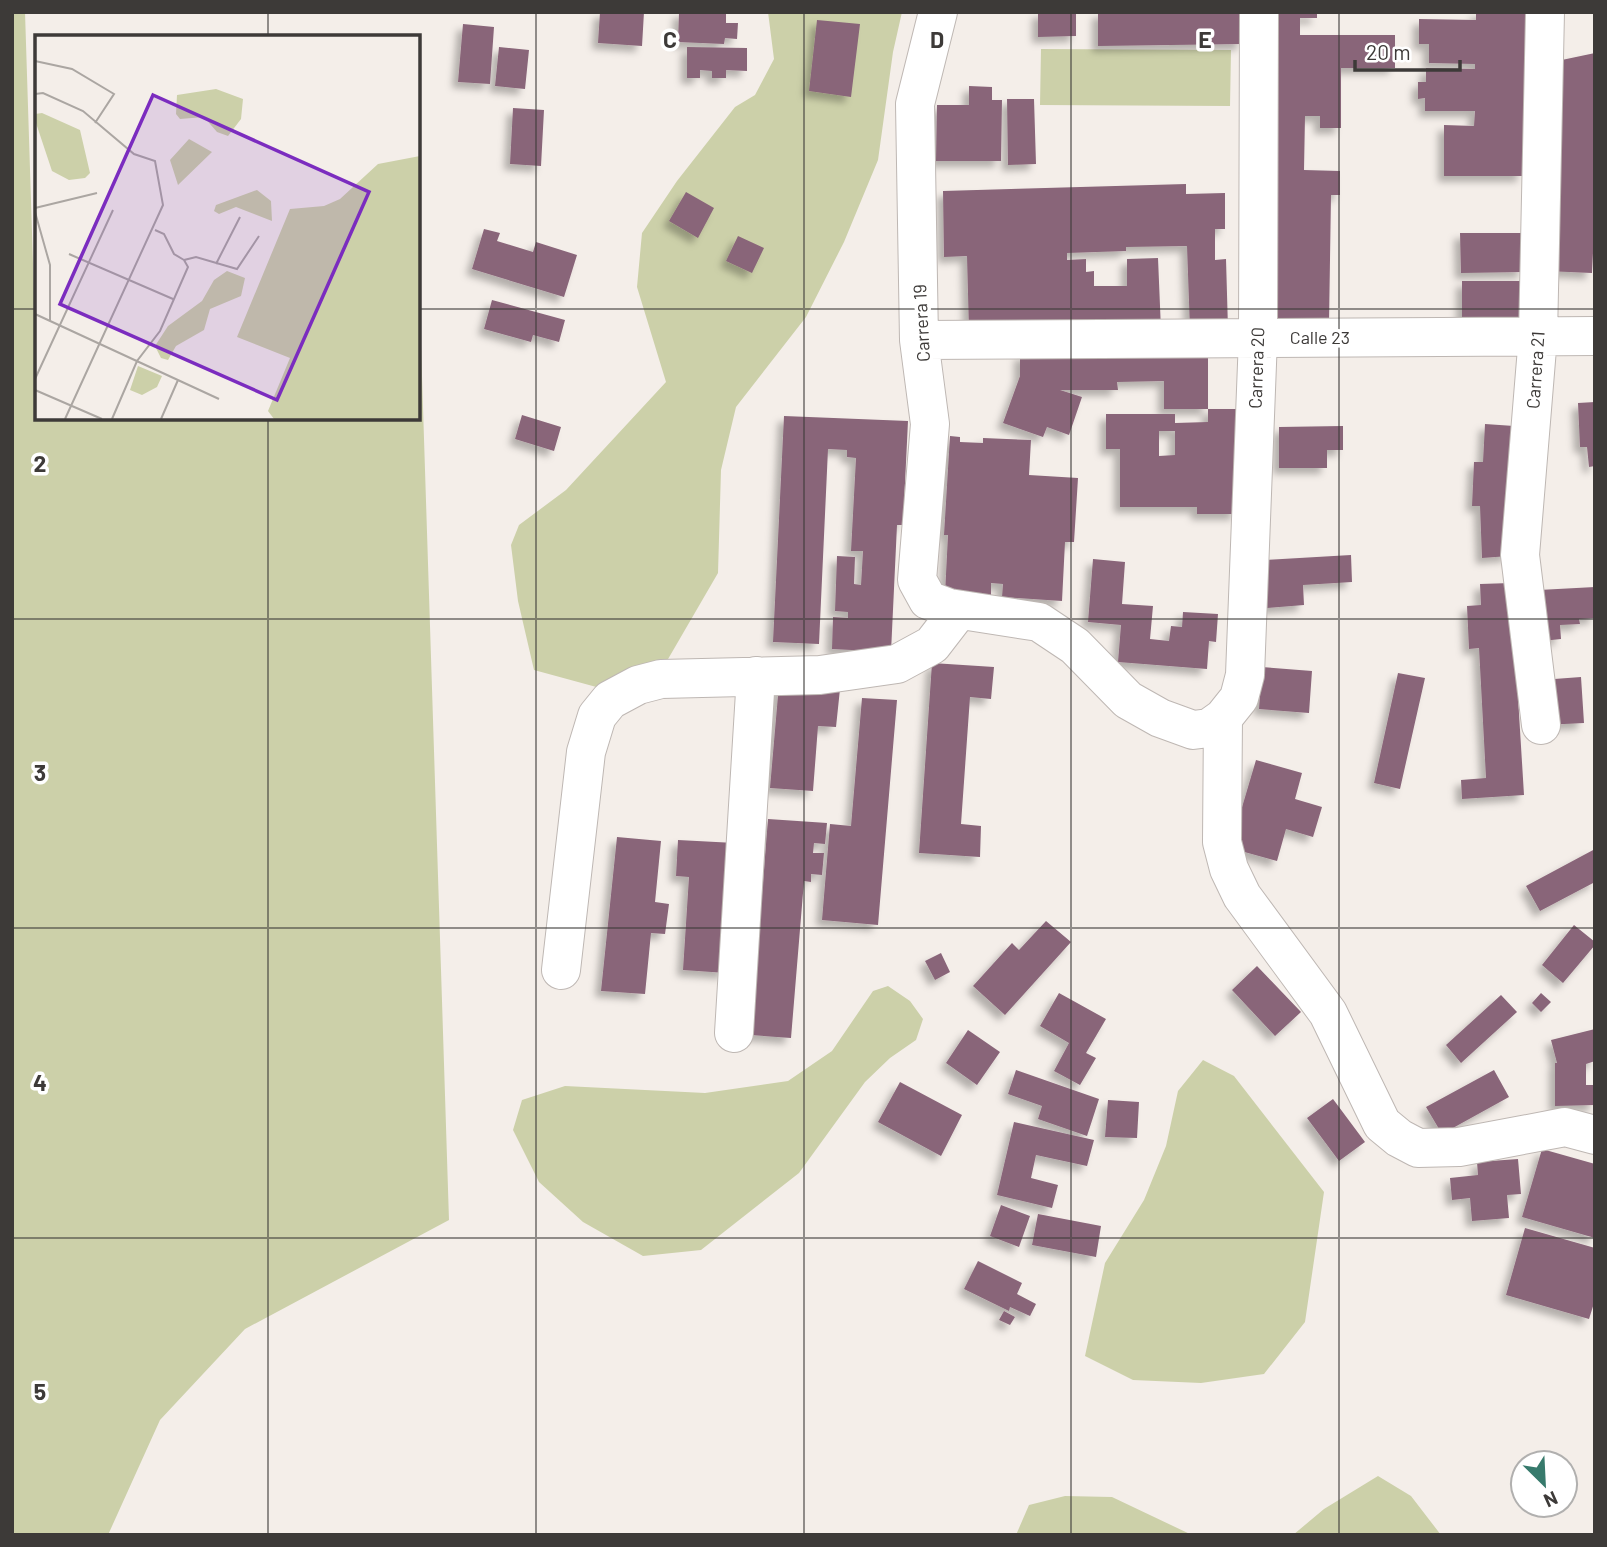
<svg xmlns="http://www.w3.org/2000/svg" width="1607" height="1547" font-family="Barlow,sans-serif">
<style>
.green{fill:#ccd0a9}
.building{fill:#896579;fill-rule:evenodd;filter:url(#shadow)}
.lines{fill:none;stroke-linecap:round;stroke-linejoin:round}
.minor-casing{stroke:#beb7b3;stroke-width:40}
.minor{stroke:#fff;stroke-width:38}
.grid{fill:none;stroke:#3d3a38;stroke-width:2;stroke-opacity:0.55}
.labels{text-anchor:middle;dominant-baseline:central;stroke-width:7;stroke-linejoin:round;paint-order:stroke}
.street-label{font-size:18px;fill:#3d3a38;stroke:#fff}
.inset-road{fill:none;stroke:#aba6a2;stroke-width:2}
.view{fill:#7b2cbf;fill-opacity:0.15;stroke:#7b2cbf;stroke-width:3.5}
.inset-edge{fill:none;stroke:#3d3a38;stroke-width:3.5}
.grid-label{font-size:23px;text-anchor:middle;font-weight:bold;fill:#3d3a38;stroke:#fff;stroke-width:7;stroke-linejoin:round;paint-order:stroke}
</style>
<defs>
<filter id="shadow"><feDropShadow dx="-6" dy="6" stdDeviation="3.5" flood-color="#0004"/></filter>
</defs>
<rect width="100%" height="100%" fill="#f4eee9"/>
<path class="green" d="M12 12H25L34 295 37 296V418H418L419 282 449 1220 245 1329 160 1420 108 1535H12Z
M768 12H902L893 52 878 160 844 242 806 317 736 407 721 470 718 573 664 666 600 688 534 670 518 601 511 545 519 525 566 490 666 382 637 287 642 233 677 181 735 107 755 95 774 59Z
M1041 49 1231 50 1230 106 1040 105Z
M888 986 910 1001 923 1019 916 1040 890 1058 865 1082 799 1173 701 1250 643 1256 583 1222 539 1182 513 1130 522 1100 565 1086 705 1093 788 1081 832 1051 873 991Z
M1203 1060 1234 1076 1324 1192 1305 1322 1264 1374 1201 1383 1133 1380 1085 1356 1105 1263 1144 1200 1166 1146 1178 1091Z
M1378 1476 1411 1496 1441 1535H1293L1324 1509Z
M1065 1496 1112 1497 1192 1535H1016L1029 1505Z"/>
<path class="building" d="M600 12H644L642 46 598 43Z
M679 12H726V23H738L737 39 725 38 724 44 678 42Z
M1038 12H1076V36L1038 37Z
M1098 12H1243V44L1098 46Z
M1268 12H1317V18H1300V35H1395V68H1341V128H1320V116H1305L1304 170 1340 171V195H1331L1329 324H1263Z
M1476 12H1526L1523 176H1444V125L1474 126 1475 111H1425V98L1418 99V82H1426V68L1475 69V64L1429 63V44H1419V19L1476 20Z
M817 20 860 24 851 97 809 91Z
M463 24 494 27 490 84 458 82Z
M499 47 529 50 525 89 495 86Z
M687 47 747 48V71L726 70V78H712V71L700 70V78H687Z
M1595 53V214L1592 273 1546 271 1557 61Z
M969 86 992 87V100H1002L1001 161H936L937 105H969Z
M1007 99H1034L1036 164 1008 165Z
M513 108 544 110 541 166 510 164Z
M1186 184V194L1225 193V229H1215V260L1226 259 1228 329 1190 330 1187 246 1126 247V251L1067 253V260L1086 259V272L1094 271V286H1127V259L1158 258 1161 330 969 331 967 256 944 257 943 191Z
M686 192 714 208 698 238 669 221Z
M484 229 500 233 497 241 533 252 536 242 577 255 564 297 472 269Z
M1460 233H1524V272L1461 273Z
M738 236 764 248 752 273 726 261Z
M1462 281H1525L1524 324 1462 325Z
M492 300 565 320 559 342 533 335 531 342 484 329Z
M1020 354 1208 356V409H1238L1237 514H1197V507H1120V449H1106V414H1175V423L1208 422V409H1164V381L1117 382 1118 390H1060L1082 397 1069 435 1047 427 1043 437 1003 423 1020 376ZM1159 431H1175V455L1159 456Z
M1595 402V466L1589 467 1587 447H1580L1578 403Z
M522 415 561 427 554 451 515 439Z
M784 416 908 421 903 525H897L891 652 832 649 833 617 848 618V612L835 611 837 556 855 557 854 584 861 585 863 551H851L856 458 847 457V450L828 449 819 644 773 642Z
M1485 424 1514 426 1509 556 1482 558 1480 506H1472L1474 462H1483Z
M1343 426V450H1327V468H1279V427Z
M950 436 960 437V442L983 443V438L1031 440 1029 475 1078 478 1074 542H1065L1062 601 1002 597 1003 584 991 583V596L945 594 948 535H944Z
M1351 555 1352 582 1303 585 1304 605 1267 608 1265 560Z
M1093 559 1125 562 1122 604 1153 606 1150 639 1169 641 1171 626 1182 627 1183 612 1218 614 1216 642 1209 641 1207 669 1118 662 1121 625 1088 622Z
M1511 583 1524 795 1462 799 1461 780 1486 778 1479 648 1469 649 1467 606 1481 605 1480 584Z
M1595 587V618L1579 619 1580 624 1560 625 1561 639 1542 641 1539 590Z
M932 663 994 667 991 699 970 697 961 824 981 826 980 857 919 853Z
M1262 667 1312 671 1309 713 1259 709Z
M1398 673 1425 678 1400 789 1374 783Z
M1581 677 1584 723 1544 725 1541 680Z
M779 684 840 689 836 727 818 726 813 791 770 788Z
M862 698 897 700 878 925 822 920 830 824 851 826Z
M1256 760 1302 773 1295 799 1322 807 1313 837 1286 829 1277 861 1230 848Z
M768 819 827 823 825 844 814 843 813 853H824L822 875 811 874V882L804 881 791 1038 751 1035Z
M617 837 661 841 655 902 669 904 665 934 651 933 645 994 601 991Z
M678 840 735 843 726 973 683 970 689 877 676 876Z
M1595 849V882L1540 911 1526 886Z
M1046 921 1071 942 1005 1015 973 986 1012 943 1019 950Z
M1574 925 1595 942V945L1563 983 1542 965Z
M941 953 950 972 935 980 925 961Z
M1257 966 1301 1012 1275 1036 1232 990Z
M1059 993 1106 1019 1086 1053 1096 1058 1080 1085 1054 1071 1069 1043 1040 1026Z
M1541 993 1551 1002 1541 1012 1532 1003Z
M1501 995 1517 1012 1461 1063 1446 1045Z
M1595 1029V1061L1586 1064V1085H1595V1105L1555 1106V1063H1557L1551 1040Z
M968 1030 1000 1052 977 1085 946 1063Z
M1016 1070 1099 1099 1087 1136 1038 1119 1042 1106 1008 1094Z
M1494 1070 1509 1097 1442 1134 1426 1107Z
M900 1082 962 1115 941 1156 878 1122Z
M1333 1099 1365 1142 1339 1161 1307 1118Z
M1108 1100 1139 1102 1137 1138 1105 1137Z
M1014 1122 1094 1140 1087 1166 1036 1155 1031 1178 1058 1185 1052 1208 997 1195Z
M1542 1149 1595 1164V1238L1522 1217Z
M1518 1159 1521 1194 1507 1195 1509 1218 1472 1221 1470 1198 1452 1200 1450 1178 1478 1175 1477 1162Z
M1001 1205 1030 1216 1019 1247 990 1236Z
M1038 1214 1101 1226 1096 1257 1032 1245Z
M1525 1228 1595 1248V1300L1589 1319 1506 1295Z
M978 1261 1022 1283 1017 1294 1036 1304 1030 1316 1010 1307 1009 1311 964 1289Z
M1004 1311 1015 1317 1010 1325 999 1320Z"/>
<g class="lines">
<defs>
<path id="minor" d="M938 12 915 104 919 340 930 424 917 580 928 600 949 608 1039 622 1075 646 1128 700 1160 718 1193 730 1209 728 1223 718 1239 698 1245 675 1258 338 1259 12
M919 340 1595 336
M1223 718 1222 842 1229 869 1242 896 1328 1013 1382 1124 1399 1138 1418 1148 1459 1147 1565 1127 1595 1135
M1541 725 1520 555 1538 336 1545 12
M561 970 586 752 597 716 610 700 638 685 661 679 820 675 897 664 932 645 959 610
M734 1033 756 676"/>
</defs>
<use href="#minor" class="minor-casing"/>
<use href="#minor" class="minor"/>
</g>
<path class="grid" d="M268 12V37M536 12V1535M804 12V1535M1071 12V1535M1339 12V1535M12 309H37M418 309H1595M268 418V1535M12 619H1595M12 928H1595M12 1238H1595"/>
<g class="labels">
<g class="street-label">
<text transform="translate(921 323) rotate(-93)">Carrera 19</text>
<text x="1320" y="337">Calle 23</text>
<text transform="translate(1256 368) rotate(-88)">Carrera 20</text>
<text transform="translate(1535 370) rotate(-86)">Carrera 21</text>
</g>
</g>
<g transform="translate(35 35)">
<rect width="385" height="385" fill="#f4eee9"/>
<path d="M181 54 208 64 206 84 193 101 182 97 169 82 145 84 141 79 142 60ZM7 78 45 95 55 138 50 143 34 145 17 136 0 85V79ZM154 104 177 117 143 150 135 125ZM385 121V384H239L233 376 255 323 202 302 255 174 289 171 305 164 343 129ZM222 155 236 166 237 186 201 172 184 179 179 176 181 170ZM192 236 210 243 206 261 175 274 169 295 141 311 133 325 126 323 120 311 133 291 167 266 179 245ZM103 331 127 341 122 352 107 360 95 355Z" fill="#ccd0a9"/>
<path class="inset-road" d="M0 26 37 34 79 59 60 88M0 59 8 58 48 76 99 119 120 126 128 170 30 384M0 173 62 158M0 177 15 230V286M120 195 129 199 139 219 149 225M34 219 138 264M149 225 161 222 202 234 224 201M181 229 205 182M0 279 184 364M0 344 78 175M0 355 67 384M77 384 102 326 125 296 153 232 149 225M126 384 143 345"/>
<path class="view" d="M118 60 334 157 242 365 25 269Z"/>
<rect width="385" height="385" class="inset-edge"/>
</g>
<g class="grid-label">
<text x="670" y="48">C</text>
<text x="937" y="48">D</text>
<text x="1205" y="48">E</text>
<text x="40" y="472">2</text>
<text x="40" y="781">3</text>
<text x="40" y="1091">4</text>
<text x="40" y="1400">5</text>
</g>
<rect width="1607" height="1547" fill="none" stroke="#3d3a38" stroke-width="28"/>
<g transform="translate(1544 1484) rotate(156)"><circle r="33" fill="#ffffff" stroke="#b1b0af" stroke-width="2"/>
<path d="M0-5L12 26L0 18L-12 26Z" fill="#377a6c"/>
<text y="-10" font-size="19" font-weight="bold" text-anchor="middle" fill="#3d3a38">N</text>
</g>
<path d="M1355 60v10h105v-10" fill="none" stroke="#3d3a38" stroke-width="3.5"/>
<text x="1366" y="60" font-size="21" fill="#3d3a38" stroke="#ffffff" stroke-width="5" paint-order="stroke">20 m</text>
</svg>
